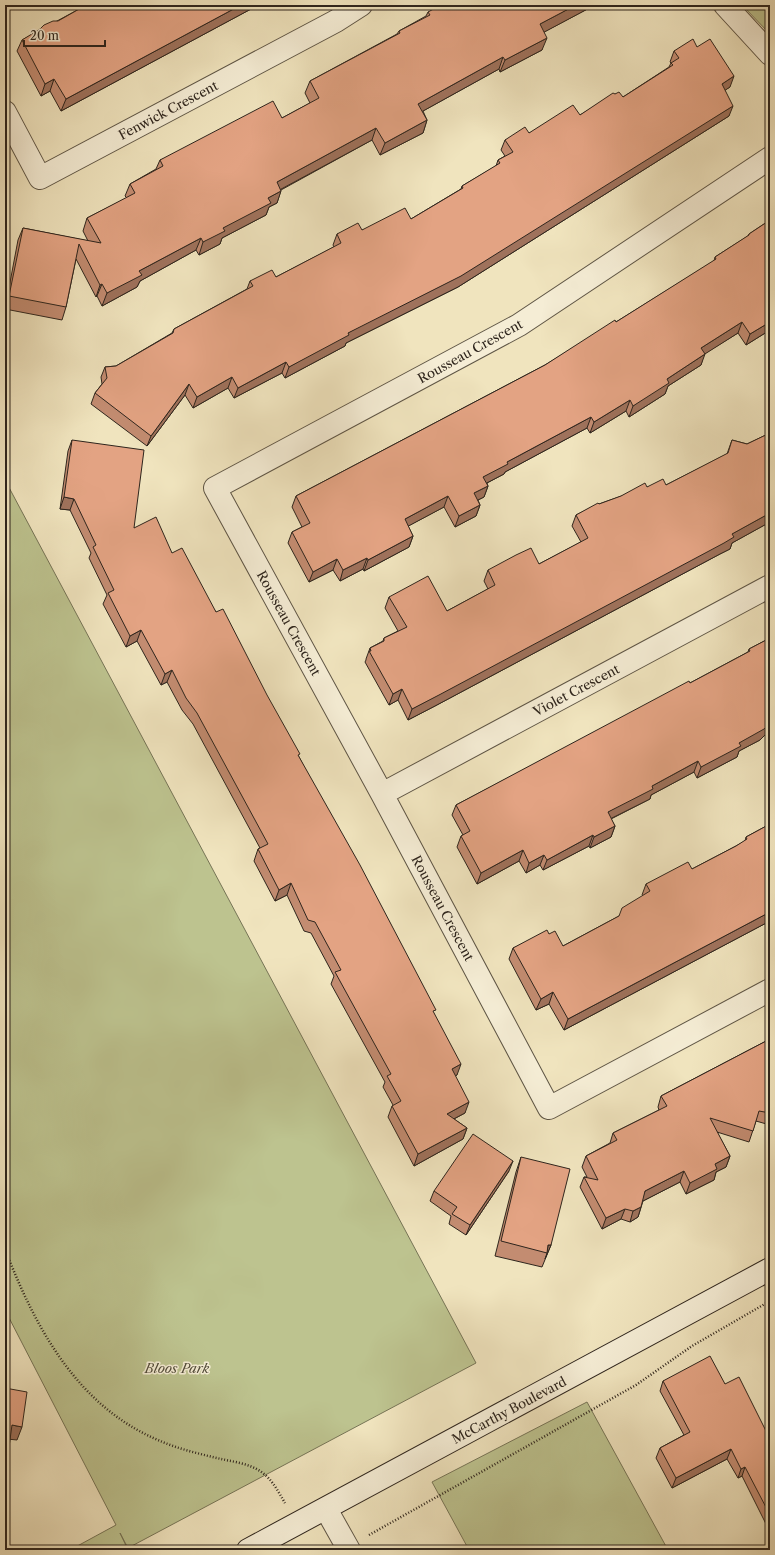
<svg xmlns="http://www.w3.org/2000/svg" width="775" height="1555" font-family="'Libre Caslon Text',serif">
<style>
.green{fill:#bdc38f;stroke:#767456}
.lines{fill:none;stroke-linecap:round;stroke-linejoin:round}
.minor-casing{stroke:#5e5545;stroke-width:24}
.tertiary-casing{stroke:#5e5545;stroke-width:24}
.secondary-casing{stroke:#2e251d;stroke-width:24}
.path{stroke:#2e251d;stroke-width:2.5;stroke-dasharray:1 2;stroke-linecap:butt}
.minor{stroke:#f5edd5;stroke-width:22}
.tertiary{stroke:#f5edd5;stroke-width:22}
.secondary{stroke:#f5edd5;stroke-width:22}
.wall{fill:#c38c71;stroke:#2e251d}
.shaded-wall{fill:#9f725c;stroke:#2e251d}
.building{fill:#e3a383;stroke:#2e251d}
.labels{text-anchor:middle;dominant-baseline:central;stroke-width:3;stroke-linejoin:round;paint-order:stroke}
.street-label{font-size:13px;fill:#2e251d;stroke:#f5edd5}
.park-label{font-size:13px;font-style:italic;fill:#524c3a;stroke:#f5edd5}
</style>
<rect width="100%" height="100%" fill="#f0e4be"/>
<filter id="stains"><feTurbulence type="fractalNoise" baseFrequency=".005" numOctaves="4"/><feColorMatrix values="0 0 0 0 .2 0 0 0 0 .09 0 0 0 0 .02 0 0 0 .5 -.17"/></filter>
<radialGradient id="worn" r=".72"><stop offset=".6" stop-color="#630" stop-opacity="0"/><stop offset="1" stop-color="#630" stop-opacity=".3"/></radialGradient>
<path class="green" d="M742 5H770V34Z
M5 480 476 1363 128 1548 120 1533 128 1550H70L116 1525 5 1310Z
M587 1402 668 1550H469L432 1482Z"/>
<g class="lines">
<defs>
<path id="minor" d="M5 112 40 178 336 21 361 5
M770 158 519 325 215 488 382 794 549 1108 770 990
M382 794 770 586
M326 1509 349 1550"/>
<path id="tertiary" d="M725 5 770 54"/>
<path id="secondary" d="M248 1550 770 1269"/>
</defs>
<use href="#minor" class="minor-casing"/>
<use href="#tertiary" class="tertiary-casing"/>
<use href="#secondary" class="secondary-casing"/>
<path class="path" d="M5 1249C35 1327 77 1406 158 1440 178 1449 200 1454 221 1459 235 1462 252 1464 264 1474 273 1481 279 1493 285 1503
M369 1535 636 1385 692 1346 770 1301"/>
<use href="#minor" class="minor"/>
<use href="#tertiary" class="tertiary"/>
<use href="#secondary" class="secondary"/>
</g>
<path class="wall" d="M83 5H253L251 9 61 111 50 91 41 96 17 51 22 40 81 8Z
M595 5 544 32 542 50 500 72 499 69 423 111 427 120 423 133 380 155 372 140 281 190 277 203 269 207 266 215 222 238 220 244 199 255 196 250 140 281 137 287 102 306 97 296 96 297 76 259 66 307 62 320 5 309 18 240 23 228 88 241 83 231 87 218 127 198 125 196 130 184 156 169 160 160 282 118 310 103 305 93 310 81 397 34 399 31 426 16 428 12Z
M697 47 730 87 725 90 729 116 458 287 346 343 345 346 285 378 282 373 234 398 228 388 193 408 185 395 147 446 91 404 95 393 102 384 101 377 105 367 116 366 172 333 174 329 247 289 250 281 276 277 334 247 333 245 337 234 362 230 411 219 461 189 462 186 496 166 498 160 505 156 501 150 505 140 529 133 580 115 615 94 623 97 669 67 671 63 670 62 674 51Z
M770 220V330L746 345 738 333 704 354 701 365 668 386 665 394 629 417 626 411 590 433 587 428 505 472 504 474 487 483 488 486 484 497 478 500 480 505 476 516 455 527 444 507 408 526 413 536 409 547 364 571 363 569 340 581 333 570 309 582 288 543 292 532 302 527 292 507 296 496 545 365 616 322 714 261 715 257 748 236 749 234Z
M770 433V522L732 543 730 549 720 554 435 706 408 720 398 700 389 705 365 662 366 660V659L370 648 383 641 384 638 398 631 385 608 389 597 447 611 488 589 484 581 488 570 539 564 581 542 572 526 576 515 599 504 647 487 666 485 727 454 732 440 747 444Z
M72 440 134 528 172 553 216 612 299 757 434 1014 457 1075 455 1076 465 1113 454 1119 467 1128 463 1139 414 1166 388 1117 392 1106 393 1105 383 1087 385 1082 331 984 334 976 311 933 304 931 287 895 275 901 254 861 258 849 260 848 193 724 182 710 167 682 161 685 137 641 126 647 103 604 107 595 89 558 91 553 70 510 60 509 68 451Z
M770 638V730L760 740 739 751 737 757 697 778 694 772 651 795 650 799 611 819 615 826 611 837 590 848 589 846 543 870 540 865 526 873 519 861 477 884 457 847 461 836 463 835 452 815 456 805 690 683 748 652 749 649Z
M770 824V921L564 1030 549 1004 536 1010 509 959 513 948 549 934 563 946 619 916 643 896 642 895 646 884 692 869 736 846 745 841 746 837Z
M770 1039V1125L756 1121 749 1142 717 1132 730 1156 726 1167 716 1172 714 1180 686 1194 680 1182 643 1201 638 1217 630 1222 621 1219 602 1229 580 1187 584 1177H587L582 1167 586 1156 610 1143 613 1133 659 1110 658 1107 661 1096Z
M521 1157 551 1245 542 1267 495 1256 516 1172Z
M509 1171 466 1235 449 1224 451 1216 430 1201 434 1191Z
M663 1381 725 1384 770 1439V1527L768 1528 742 1476 738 1478 727 1459 672 1488 656 1458 660 1448 684 1435 660 1391Z"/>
<path class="shaded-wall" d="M241 5H253L251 9 61 111 66 99Z
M576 5H595L535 37 540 24Z
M547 38 542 50 500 72 505 60Z
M503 57 499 69 414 116 418 104Z
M734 76 730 87 718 95 722 84Z
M54 79 50 91 41 96 45 84Z
M733 106 729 116 458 287 346 343 345 346 285 378 289 367 348 333Z
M427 120 423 133 380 155 385 143Z
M376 128 372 140 272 194 277 182Z
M281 191 277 203 269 207 266 215 222 238 220 244 199 255 203 242 223 228 268 198Z
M9 235 5 247V241Z
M201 238 196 250 140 281 137 287 102 306 107 293 139 271Z
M102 284 97 296 96 297 100 285Z
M742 322 738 333 697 359 701 348Z
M770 322V330L746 345 750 334Z
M705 354 701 365 668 386 665 394 629 417 633 406 667 379Z
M286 362 282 373 234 398 238 388Z
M232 377 228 388 193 408 197 397Z
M189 384 185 395 147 446 151 436Z
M630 400 626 411 590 433 594 422Z
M591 417 587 428 505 472 504 474 479 487 483 477 507 462Z
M488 486 484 497 470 504 474 493Z
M448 496 444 507 401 530 405 519Z
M64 497 74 499 70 510 60 509Z
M480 505 476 516 455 527 459 516Z
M770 513V522L732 543 730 549 720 554 435 706 408 720 412 709Z
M413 536 409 547 364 571 368 560Z
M367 558 363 569 340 581 343 570Z
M337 559 333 570 309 582 313 572Z
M141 630 137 641 126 647 130 636Z
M172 670 167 682 161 685 165 674Z
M402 689 398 700 389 705 393 694Z
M770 723V730L760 740 739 751 737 757 697 778 701 767Z
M698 761 694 772 651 795 650 799 604 822 608 812 652 786Z
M615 826 611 837 590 848 594 837Z
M593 835 589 846 543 870 547 860Z
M523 850 519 861 477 884 481 873Z
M544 855 540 865 526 873 529 863Z
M291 883 287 895 275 901 279 890Z
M770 912V921L564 1030 568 1019Z
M553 992 549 1004 536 1010 541 999Z
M461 1064 457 1075 447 1080 452 1069Z
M469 1102 465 1113 442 1125 447 1114Z
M467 1128 463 1139 414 1166 418 1154Z
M730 1156 726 1167 716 1172 714 1180 686 1194 690 1183 715 1164Z
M513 1161 509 1171 466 1235 470 1225Z
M684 1171 680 1182 641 1202 645 1191Z
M641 1207 638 1217 630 1222 633 1211Z
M625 1209 621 1219 602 1229 606 1218Z
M548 1245H551L545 1259 547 1253Z
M12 1425 22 1427 17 1440 7 1439Z
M731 1449 727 1459 672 1488 676 1478Z
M745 1467 742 1476 738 1478 741 1469Z"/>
<path class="building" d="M83 5H241L66 99 54 79 45 84 22 40 40 29 44 25 53 21H58L81 8Z
M441 5H576L540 24 547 38 505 60 503 57 418 104 427 120 385 143 376 128 277 182 281 191 268 198 271 203 223 228 225 231 203 242 201 238 139 271 142 275 107 293 102 284 100 285 79 244 66 307 9 296 23 228 101 243 87 218 135 193 130 184 163 166 160 160 273 101 282 118 319 98 310 81 400 33 399 31 430 15 428 12Z
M693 39 697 47 710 39 734 76 722 84 733 106 461 276 348 333 349 335 289 367 286 362 238 388 232 377 197 397 189 384 151 436 95 393 107 378 105 367 116 366 173 333 174 329 253 286 250 281 272 270 276 277 341 243 337 234 358 223 362 230 405 208 411 219 463 188 462 186 500 163 498 160 513 152 505 140 525 127 529 133 573 105 580 115 613 93 615 94 619 92 623 97 673 65 671 63 679 58 674 51Z
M770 220V322L750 334 742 322 701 348 705 354 667 379 669 383 633 406 630 400 594 422 591 417 507 462 508 464 483 477 488 486 474 493 480 505 459 516 448 496 405 519 413 536 368 560 367 558 343 570 337 559 313 572 292 532 310 523 296 496 545 365 615 320 616 322 716 259 715 257 749 235V234Z
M5 231 9 235 5 241Z
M770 433V513L732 534 734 537 724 543 439 695 412 709 402 689 393 694 369 651H371L370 648 384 641V638L407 627 389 597 428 576 447 611 495 585 488 570 516 555 531 548 539 564 588 538 576 515 598 503 599 504 621 496 645 483 647 487 663 479 666 485 728 453 732 440 747 444Z
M72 440 144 450 134 528 156 517 172 553 182 548 216 612 223 609 267 695 300 754 298 755 360 865 436 1010 433 1011 461 1064 452 1069 469 1102 447 1114 467 1128 418 1154 392 1106 401 1101 387 1076 391 1074 335 972 341 970 315 922 308 920 291 883 279 890 258 849 268 844 197 713 186 698 172 670 165 674 141 630 130 636 108 593 114 590 93 547 96 545 74 499 64 497Z
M770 638V723L764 729 739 743 741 746 701 767 698 761 652 786 653 789 608 812 615 826 594 837 593 835 547 860 544 855 529 863 523 850 481 873 461 836 470 831 456 805 659 697 689 681 690 683 750 651 749 649Z
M770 824V912L568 1019 553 992 541 999 513 948 547 930 549 934 555 931 563 946 619 916 622 908 650 891 646 884 688 862 692 869 736 846 747 839 746 837Z
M770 1039V1113L759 1111 753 1131 710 1118 730 1156 715 1164 717 1169 690 1183 684 1171 645 1191 641 1207 633 1211 625 1209 606 1218 584 1177 598 1180 586 1156 617 1140 613 1133 667 1106 661 1096Z
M473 1134 513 1161 470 1225 452 1214 457 1207 434 1191Z
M521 1157 570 1169 551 1245H548L547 1253 501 1241Z
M710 1356 725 1384 739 1377 770 1439V1515L745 1467 741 1469 731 1449 676 1478 660 1448 690 1432 663 1381Z
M5 1388 27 1392 22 1427 12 1425 6 1469H5Z"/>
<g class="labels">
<g class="street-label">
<text transform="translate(168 110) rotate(-28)">Fenwick Crescent</text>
<text transform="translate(470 351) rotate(-29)">Rousseau Crescent</text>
<text transform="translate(289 623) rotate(61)">Rousseau Crescent</text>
<text transform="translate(576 690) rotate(-28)">Violet Crescent</text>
<text transform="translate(443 908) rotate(62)">Rousseau Crescent</text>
<text transform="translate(509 1410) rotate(-28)">McCarthy Boulevard</text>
</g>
<g class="park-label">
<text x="177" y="1368">Bloos Park</text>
</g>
</g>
<rect width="775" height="1555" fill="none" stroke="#f0e4be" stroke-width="20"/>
<rect x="6" y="6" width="763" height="1543" fill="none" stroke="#2e251d" stroke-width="2"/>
<rect x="10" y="10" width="755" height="1535" fill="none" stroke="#2e251d"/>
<path d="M24 40v6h81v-6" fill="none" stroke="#2e251d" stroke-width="2"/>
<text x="30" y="40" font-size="12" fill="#2e251d" stroke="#f5edd5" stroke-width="3" paint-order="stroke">20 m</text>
<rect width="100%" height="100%" filter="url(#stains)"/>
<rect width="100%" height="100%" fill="url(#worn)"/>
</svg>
